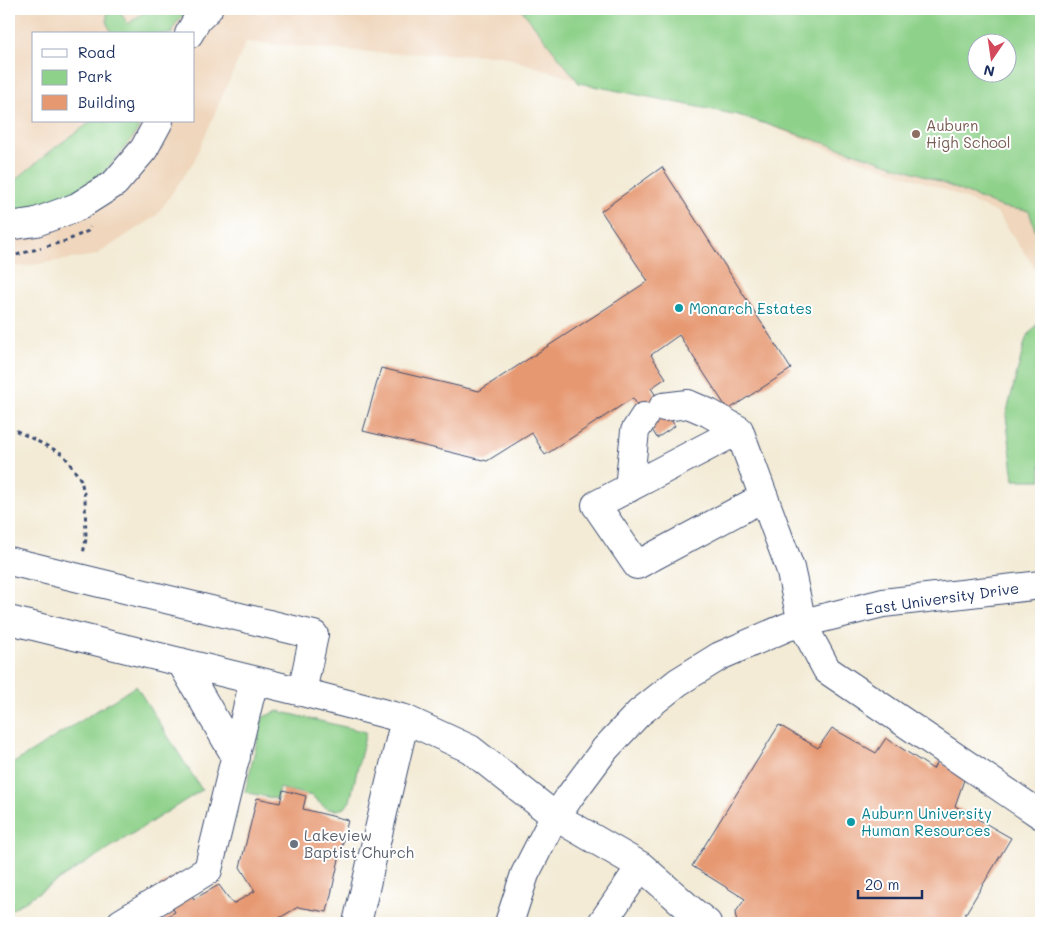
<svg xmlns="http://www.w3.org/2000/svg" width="1050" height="932" font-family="Mali,sans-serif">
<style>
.built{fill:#efd6bc;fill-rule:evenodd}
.green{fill:#8ed18a;stroke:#548074;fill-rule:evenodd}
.building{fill:#e69871}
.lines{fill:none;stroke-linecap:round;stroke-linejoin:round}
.minor-casing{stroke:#3b4b70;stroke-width:30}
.major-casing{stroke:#3b4b70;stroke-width:30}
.path{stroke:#3b4b70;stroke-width:3;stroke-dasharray:4 4;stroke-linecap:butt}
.minor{stroke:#fff;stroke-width:28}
.major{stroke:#fff;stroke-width:28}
.education-dot{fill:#8d6e63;stroke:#fff;stroke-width:2}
.culture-dot{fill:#0f9aa8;stroke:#fff;stroke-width:2}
.worship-dot{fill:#6b7280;stroke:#fff;stroke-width:2}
.labels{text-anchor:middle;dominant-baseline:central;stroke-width:4;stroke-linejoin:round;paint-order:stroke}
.education-label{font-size:15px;fill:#785e54;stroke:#fff;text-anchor:start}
.culture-label{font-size:15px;fill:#0d838f;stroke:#fff;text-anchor:start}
.street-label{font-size:15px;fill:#1b2f5e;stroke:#fff}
.worship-label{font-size:15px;fill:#5b616d;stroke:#fff;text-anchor:start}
</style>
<rect width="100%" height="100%" fill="#fff"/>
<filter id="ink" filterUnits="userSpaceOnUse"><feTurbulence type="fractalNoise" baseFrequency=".02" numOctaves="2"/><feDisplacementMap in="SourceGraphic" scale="10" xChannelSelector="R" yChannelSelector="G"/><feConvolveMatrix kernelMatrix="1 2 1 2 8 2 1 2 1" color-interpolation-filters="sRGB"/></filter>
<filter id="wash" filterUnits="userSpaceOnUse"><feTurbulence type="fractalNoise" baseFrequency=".0096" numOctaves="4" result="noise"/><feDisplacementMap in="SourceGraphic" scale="20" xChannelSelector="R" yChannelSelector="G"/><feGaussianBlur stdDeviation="1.12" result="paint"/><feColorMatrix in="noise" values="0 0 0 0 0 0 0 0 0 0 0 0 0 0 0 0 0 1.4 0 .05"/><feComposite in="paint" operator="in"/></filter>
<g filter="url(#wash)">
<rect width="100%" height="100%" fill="#f3ebd6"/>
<path class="built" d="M9 9H1041V277L997 213 941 188 825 148 747 117 591 85 499 55 381 53 246 42 194 161 157 215 96 255 26 266H9ZM34 34H194V121H34ZM978 42H1008V72H978Z"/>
<path class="green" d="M111 9H118L128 24 148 9H188L175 25 172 34H113L107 24V13Z
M521 9H1041V248L1029 211 1001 207 920 174 738 115 579 83ZM1008 42V72H978V42Z
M92 121H143L132 139 113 162 103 173 92 180 73 193 52 204 9 213V185L57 146Z
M1041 319V480H1014L1006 415 1026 338Z
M136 686 202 790 9 911V766Z
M278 711 366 732 350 801 345 808 337 810 328 809 322 805 312 796 279 788 276 799 245 792 263 717Z"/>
<g id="blocks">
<path class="building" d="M662 167 791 369 728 410 679 335 651 355 666 378 651 388 675 426 657 438 633 398 545 455 532 433 487 461 363 431 381 368 479 391 648 281 601 211Z
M779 725 818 748 832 728 876 753 886 738 933 769 938 760 965 777 955 806 1011 838 960 923H737L735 913 745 899 692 866Z
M283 790 306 796 303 809 348 820 327 912 298 907 271 923H155L175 912 159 886 179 874 194 899 219 885 233 904 255 891 240 867 257 798 280 803Z"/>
</g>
</g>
<g filter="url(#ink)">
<use href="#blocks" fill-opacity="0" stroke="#3b4b70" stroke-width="1"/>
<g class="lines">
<defs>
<path id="minor" d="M189 34 197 20 208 9
M9 226 36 222 77 207 115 183 144 149 159 121
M663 407 688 404 709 413 739 430
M629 488 635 431 644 417
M764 497 637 565 596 505 739 430 790 568 802 623 827 670 1041 815
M9 561 314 635 302 692
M9 620 302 692 405 719 470 749 556 817 641 866 692 911 707 923
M181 662 236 757
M121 923 208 870 254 680
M357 923 405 719
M602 923 641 866"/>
<path id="major" d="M509 923 525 874 548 829 570 796 605 749 639 713 678 682 720 656 787 627 883 603 1041 585"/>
</defs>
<use href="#minor" class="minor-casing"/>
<use href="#major" class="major-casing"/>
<path class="path" d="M47 246 66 241 88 231 90 227
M9 257 41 248
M9 427 63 454 81 480 85 498 86 539 83 554"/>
<use href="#minor" class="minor"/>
<use href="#major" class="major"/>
</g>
</g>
<circle class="education-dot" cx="916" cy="134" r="5"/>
<g class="culture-dot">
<circle cx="679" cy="308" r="5"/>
<circle cx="851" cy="822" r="5"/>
</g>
<circle class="worship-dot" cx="294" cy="844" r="5"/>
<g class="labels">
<g class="education-label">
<text x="926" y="125">Auburn<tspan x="926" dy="17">High School</tspan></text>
</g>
<g class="culture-label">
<text x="689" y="308">Monarch Estates</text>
<text x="861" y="813">Auburn University<tspan x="861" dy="17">Human Resources</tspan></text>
</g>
<g class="street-label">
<text transform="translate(942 598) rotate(-8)">East University Drive</text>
</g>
<g class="worship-label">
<text x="304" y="835">Lakeview<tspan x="304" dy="17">Baptist Church</tspan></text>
</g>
</g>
<rect width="1050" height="932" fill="none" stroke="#fff" stroke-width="30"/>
<rect x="32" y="32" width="162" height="90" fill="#ffffff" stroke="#a4acbf"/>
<rect x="42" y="49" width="25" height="8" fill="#ffffff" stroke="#a4acbf"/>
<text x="78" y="58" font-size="15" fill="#1b2f5e">Road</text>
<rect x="42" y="70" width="25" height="15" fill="#8ed18a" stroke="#a4acbf"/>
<text x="78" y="82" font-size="15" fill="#1b2f5e">Park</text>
<rect x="42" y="95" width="25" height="15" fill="#e69871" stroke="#a4acbf"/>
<text x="78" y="108" font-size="15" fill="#1b2f5e">Building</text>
<g transform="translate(992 58) rotate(193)"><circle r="24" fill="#ffffff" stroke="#a4acbf"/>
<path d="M0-4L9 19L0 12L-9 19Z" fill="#d1495b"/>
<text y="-8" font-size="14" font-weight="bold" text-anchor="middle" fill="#1b2f5e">N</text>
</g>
<path d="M858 890v8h64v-8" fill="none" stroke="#1b2f5e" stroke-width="2.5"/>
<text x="865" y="890" font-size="15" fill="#1b2f5e" stroke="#ffffff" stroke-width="4" paint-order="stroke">20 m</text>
</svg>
